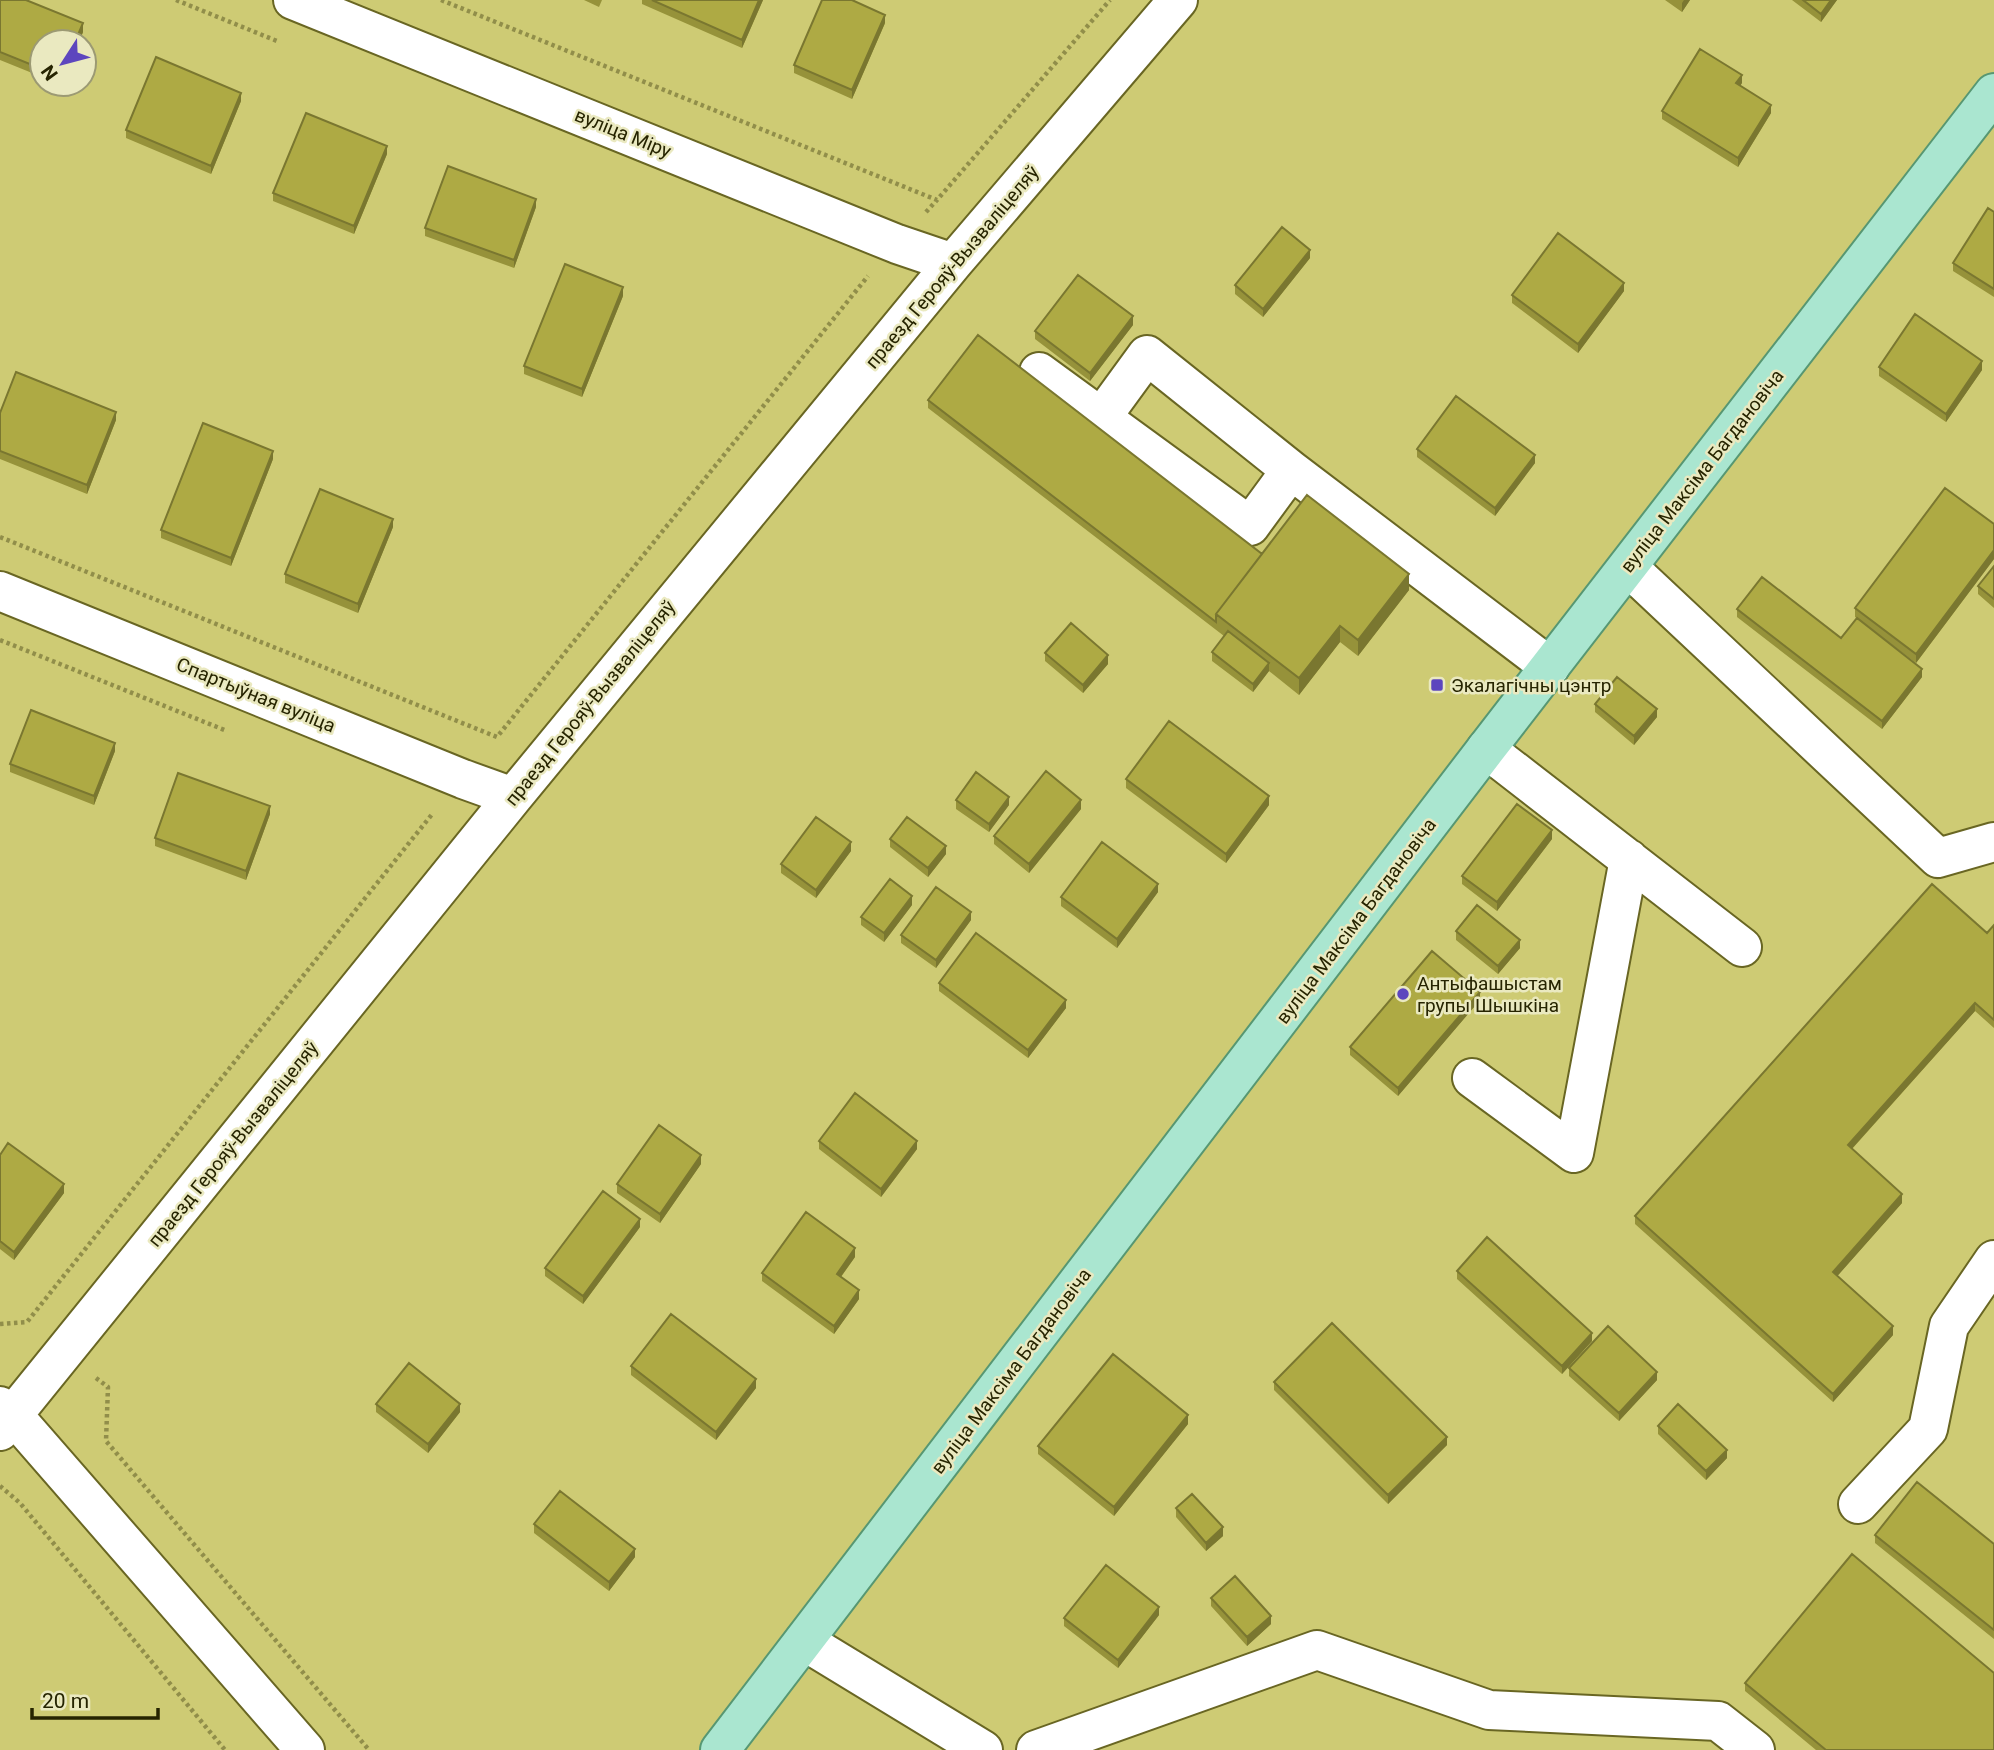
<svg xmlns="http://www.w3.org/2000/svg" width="1994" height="1750" font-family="Roboto,sans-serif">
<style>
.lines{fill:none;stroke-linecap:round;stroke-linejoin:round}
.minor-casing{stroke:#696623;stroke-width:42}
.major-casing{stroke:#579772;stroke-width:42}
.path{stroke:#918e4a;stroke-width:4.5;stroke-dasharray:3.5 3.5;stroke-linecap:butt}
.minor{stroke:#fff;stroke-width:38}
.major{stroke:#aae6d0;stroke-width:38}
.wall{fill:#96923a}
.shaded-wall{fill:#7a7730}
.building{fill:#aeaa44;stroke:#7a7730;stroke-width:2}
.poi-dot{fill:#5d46be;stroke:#eae9c0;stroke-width:2.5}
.labels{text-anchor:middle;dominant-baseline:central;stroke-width:5;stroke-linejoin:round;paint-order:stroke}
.street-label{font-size:19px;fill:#262400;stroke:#eae9c0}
.poi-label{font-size:19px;fill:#262400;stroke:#eae9c0;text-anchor:start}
</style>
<rect width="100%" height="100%" fill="#cecb74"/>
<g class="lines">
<defs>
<path id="minor" d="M293 0 897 244 953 263
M1039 372 1250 526 1291 470 1550 667
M1101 418 1147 355 1291 470
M1628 567 1938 858 1994 842
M0 591 463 779 513 797
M1486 749 1742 947
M1472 1078 1574 1153 1629 859
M0 1406 13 1415 305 1750
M0 1431 513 797 953 263 1178 0
M1858 1504 1928 1429 1949 1326 1994 1260
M804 1641 983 1750
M1036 1750 1317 1650 1489 1710 1718 1721 1755 1750"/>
<path id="major" d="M720 1750 1486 749 1994 93"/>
</defs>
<use href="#minor" class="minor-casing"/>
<use href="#major" class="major-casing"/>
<path class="path" d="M176 0 277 41
M441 0 937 200 1110 0
M926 212 937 200
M0 537 497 737 868 276
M0 640 227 731
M0 1324 27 1322 433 813
M96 1378 108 1387 106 1441 369 1750
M0 1486 20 1503 225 1750"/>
<use href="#minor" class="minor"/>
<use href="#major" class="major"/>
</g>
<path class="wall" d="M0 0 83 32 79 42H42V77L0 60Z
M584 0H602L599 7Z
M642 0H763L742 48 642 4Z
M1665 0H1690L1682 12Z
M1792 0H1837L1821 22Z
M885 23 852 99 794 73V65Z
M1742 83 1740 86 1771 113 1738 167 1662 119V111Z
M241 101 211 174 126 138V130Z
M387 154 354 234 273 201V193Z
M536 207 514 268 425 236V228Z
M1994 212V297L1953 271V263Z
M1310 258 1263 317 1235 294V285Z
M1624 291 1578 353 1512 303V295Z
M623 296 582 397 524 374V366Z
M1133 325 1090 381 1035 339V331Z
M1879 367 1982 370 1946 422 1879 376Z
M928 400 1262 554 1409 590 1358 656 1340 642 1299 695 1269 671 1253 692 1212 661V652L1224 636 928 408Z
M0 413 116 420 87 494 0 459Z
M1417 449 1535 463 1495 516 1417 457Z
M273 459 231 566 161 538V530Z
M1994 524V559L1916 663 1859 620 1922 677 1882 729 1737 617V609L1841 638 1857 618 1855 617V608Z
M393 527 358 613 285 583V574Z
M1994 566V608L1978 594V586Z
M1045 653 1108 664 1083 693 1045 661Z
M1595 704 1657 717 1634 745 1595 712Z
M115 751 94 805 10 772V764Z
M1126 779 1269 805 1226 863 1126 788Z
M956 800 1009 805 989 832 956 809Z
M1081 809 1029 873 994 844V836Z
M270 814 246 880 155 846V838Z
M890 839 946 854 928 877 890 847Z
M1552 839 1497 911 1462 884V876Z
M851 851 816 898 781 873V864Z
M1158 892 1117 948 1061 906V897Z
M912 905 884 942 861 925V917Z
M971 920 936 968 901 943V935Z
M1994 925V1028L1975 1011 1852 1149 1902 1203 1837 1276 1893 1335 1833 1402 1635 1224V1216L1987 933Z
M1456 931 1520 948 1498 974 1456 940Z
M939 983 1066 1008 1028 1058 939 991Z
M1480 1000 1398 1096 1350 1055V1047Z
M819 1141 917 1149 881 1197 819 1149Z
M0 1155 64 1193 14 1260 0 1249Z
M701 1164 660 1223 617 1193V1184Z
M640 1227 583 1304 545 1276V1268Z
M855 1257 841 1277 859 1299 834 1334 762 1281V1273Z
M1457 1271 1592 1341 1562 1374 1457 1279Z
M631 1366 756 1388 716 1440 631 1375Z
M1569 1368 1657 1380 1619 1421 1569 1376Z
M1274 1382 1447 1445 1388 1504 1274 1390Z
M376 1404 460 1412 428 1453 376 1412Z
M1188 1424 1114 1516 1038 1454V1446Z
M1658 1426 1727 1458 1706 1480 1658 1434Z
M1176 1508 1223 1536 1206 1551 1176 1517Z
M534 1524 635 1557 609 1591 534 1533Z
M1875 1535 1994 1544V1639L1875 1543Z
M1211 1598 1271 1624 1247 1646 1211 1606Z
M1159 1615 1118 1668 1064 1626V1618Z
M1745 1683 1994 1750H1816L1745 1691Z"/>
<path class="shaded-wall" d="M759 0H763L742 48V40Z
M1684 0H1690L1682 12V3Z
M1831 0H1837L1821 22V14Z
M885 15V23L852 99V90Z
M83 23V32L79 42H75Z
M1742 75V83L1736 92V83Z
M241 93V101L211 174V166Z
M1771 105V113L1738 167V158Z
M387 146V154L354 234V226Z
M536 199V207L514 268V260Z
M1310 250V258L1263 317V309Z
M1624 283V291L1578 353V344Z
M623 287V296L582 397V389Z
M1133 316V325L1090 381V373Z
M1982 361V370L1946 422V414Z
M116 412V420L87 494V485Z
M273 451V459L231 566V558Z
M1535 455V463L1495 516V508Z
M393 519V527L358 613V604Z
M1994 550V559L1916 663V654Z
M1409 574V590L1358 656V640Z
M1340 626V642L1299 695V678Z
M1108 655V664L1083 693V685Z
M1269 663V671L1253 692V684Z
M1922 669V677L1882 729V721Z
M1657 709V717L1634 745V736Z
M115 743V751L94 805V796Z
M1269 796V805L1226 863V854Z
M1009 797V805L989 832V824Z
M1081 800V809L1029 873V864Z
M270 806V814L246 880V871Z
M1552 830V839L1497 911V902Z
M851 842V851L816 898V890Z
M946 846V854L928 877V868Z
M1158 884V892L1117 948V939Z
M912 896V905L884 942V933Z
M971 912V920L936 968V960Z
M1520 940V948L1498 974V966Z
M1480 992V1000L1398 1096V1088Z
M1066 1000V1008L1028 1058V1050Z
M1975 1003V1011L1848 1153V1145Z
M917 1141V1149L881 1197V1189Z
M701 1155V1164L660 1223V1214Z
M64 1184V1193L14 1260V1252Z
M1902 1194V1203L1833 1281V1272Z
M640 1219V1227L583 1304V1296Z
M855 1248V1257L837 1282V1274Z
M859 1290V1299L834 1334V1326Z
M1893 1326V1335L1833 1402V1394Z
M1592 1333V1341L1562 1374V1366Z
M1657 1372V1380L1619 1421V1413Z
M756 1379V1388L716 1440V1432Z
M460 1404V1412L428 1453V1444Z
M1188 1415V1424L1114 1516V1507Z
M1447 1437V1445L1388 1504V1495Z
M1727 1450V1458L1706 1480V1471Z
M1223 1527V1536L1206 1551V1543Z
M635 1549V1557L609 1591V1582Z
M1159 1607V1615L1118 1668V1660Z
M1271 1616V1624L1247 1646V1637Z"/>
<path class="building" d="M0 0H26L83 23 75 42H42V69L0 52Z
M652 0H759L742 40Z
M822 0H852L885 15 852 90 794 65Z
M1803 0H1831L1821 14Z
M1700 49 1742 75 1736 83 1771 105 1738 158 1662 111Z
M156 57 241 93 211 166 126 130Z
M306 113 387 146 354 226 273 193Z
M448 166 536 199 514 260 425 228Z
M1988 208 1994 212V289L1953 263Z
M1282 227 1310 250 1263 309 1235 285Z
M1558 233 1624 283 1578 344 1512 295Z
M565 264 623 287 582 389 524 366Z
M1078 275 1133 316 1090 373 1035 331Z
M1915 314 1982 361 1946 414 1879 367Z
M978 335 1262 554 1216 614V622L928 400Z
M16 372 116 412 87 485 0 451V413Z
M1456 396 1535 455 1495 508 1417 449Z
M203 423 273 451 231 558 161 530Z
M1945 488 1994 524V550L1916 654 1855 608Z
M320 489 393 519 358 604 285 574Z
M1307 495 1409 574 1358 640 1340 626 1299 678 1216 614Z
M1994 566V599L1978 586Z
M1762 577 1841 638 1857 618 1922 669 1882 721 1737 609Z
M1071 623 1108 655 1083 685 1045 653Z
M1228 631 1269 663 1253 684 1212 652Z
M1617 677 1657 709 1634 736 1595 704Z
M31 710 115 743 94 796 10 764Z
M1169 721 1269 796 1226 854 1126 779Z
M1046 771 1081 800 1029 864 994 836Z
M976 772 1009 797 989 824 956 800Z
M178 773 270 806 246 871 155 838Z
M1517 804 1552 830 1497 902 1462 876Z
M816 817 851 842 816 890 781 864Z
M907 817 946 846 928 868 890 839Z
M1102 842 1158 884 1117 939 1061 897Z
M890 879 912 896 884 933 861 917Z
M1932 884 1987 933 1994 925V1020L1975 1003 1848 1145 1902 1194 1833 1272 1893 1326 1833 1394 1635 1216Z
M936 887 971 912 936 960 901 935Z
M1477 905 1520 940 1498 966 1456 931Z
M976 933 1066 1000 1028 1050 939 983Z
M1432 951 1480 992 1398 1088 1350 1047Z
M855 1093 917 1141 881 1189 819 1141Z
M659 1125 701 1155 660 1214 617 1184Z
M8 1143 64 1184 14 1252 0 1241V1155Z
M603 1191 640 1219 583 1296 545 1268Z
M806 1212 855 1248 837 1274 859 1290 834 1326 762 1273Z
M1487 1237 1592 1333 1562 1366 1457 1271Z
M671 1314 756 1379 716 1432 631 1366Z
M1332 1323 1447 1437 1388 1495 1274 1382Z
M1608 1326 1657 1372 1619 1413 1569 1368Z
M1113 1354 1188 1415 1114 1507 1038 1446Z
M409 1363 460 1404 428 1444 376 1404Z
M1678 1404 1727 1450 1706 1471 1658 1426Z
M1917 1482 1994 1544V1630L1875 1535Z
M560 1491 635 1549 609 1582 534 1524Z
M1192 1494 1223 1527 1206 1543 1176 1508Z
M1852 1554 1994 1673V1750H1826L1745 1683Z
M1106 1565 1159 1607 1118 1660 1064 1618Z
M1235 1576 1271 1616 1247 1637 1211 1598Z"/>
<g class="poi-dot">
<rect x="1430" y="678" width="14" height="14" rx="3.5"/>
<circle cx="1403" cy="994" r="7"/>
</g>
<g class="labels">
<g class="street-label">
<text transform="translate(623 133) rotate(22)">вуліца Міру</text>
<text transform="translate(952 267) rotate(-50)">праезд Герояў-Вызваліцеляў</text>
<text transform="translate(1702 471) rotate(-52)">вуліца Максіма Багдановіча</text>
<text transform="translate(256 695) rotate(22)">Спартыўная вуліца</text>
<text transform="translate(590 703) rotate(-51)">праезд Герояў-Вызваліцеляў</text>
<text transform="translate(1356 921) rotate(-53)">вуліца Максіма Багдановіча</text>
<text transform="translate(233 1144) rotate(-51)">праезд Герояў-Вызваліцеляў</text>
<text transform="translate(1011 1371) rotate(-53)">вуліца Максіма Багдановіча</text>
</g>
<g class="poi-label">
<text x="1451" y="685">Экалагічны цэнтр</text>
<text x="1417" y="983">Антыфашыстам<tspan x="1417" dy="22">групы Шышкіна</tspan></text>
</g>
</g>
<g transform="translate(63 63) rotate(234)"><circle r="33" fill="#eae9c0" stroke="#9c9a73" stroke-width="2"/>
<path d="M0-5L12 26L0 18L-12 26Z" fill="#5d46be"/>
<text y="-10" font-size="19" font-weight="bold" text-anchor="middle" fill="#262400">N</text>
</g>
<path d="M32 1708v10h126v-10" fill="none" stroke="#262400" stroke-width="3.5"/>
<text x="42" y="1708" font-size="21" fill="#262400" stroke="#eae9c0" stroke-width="5" paint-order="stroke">20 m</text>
</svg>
